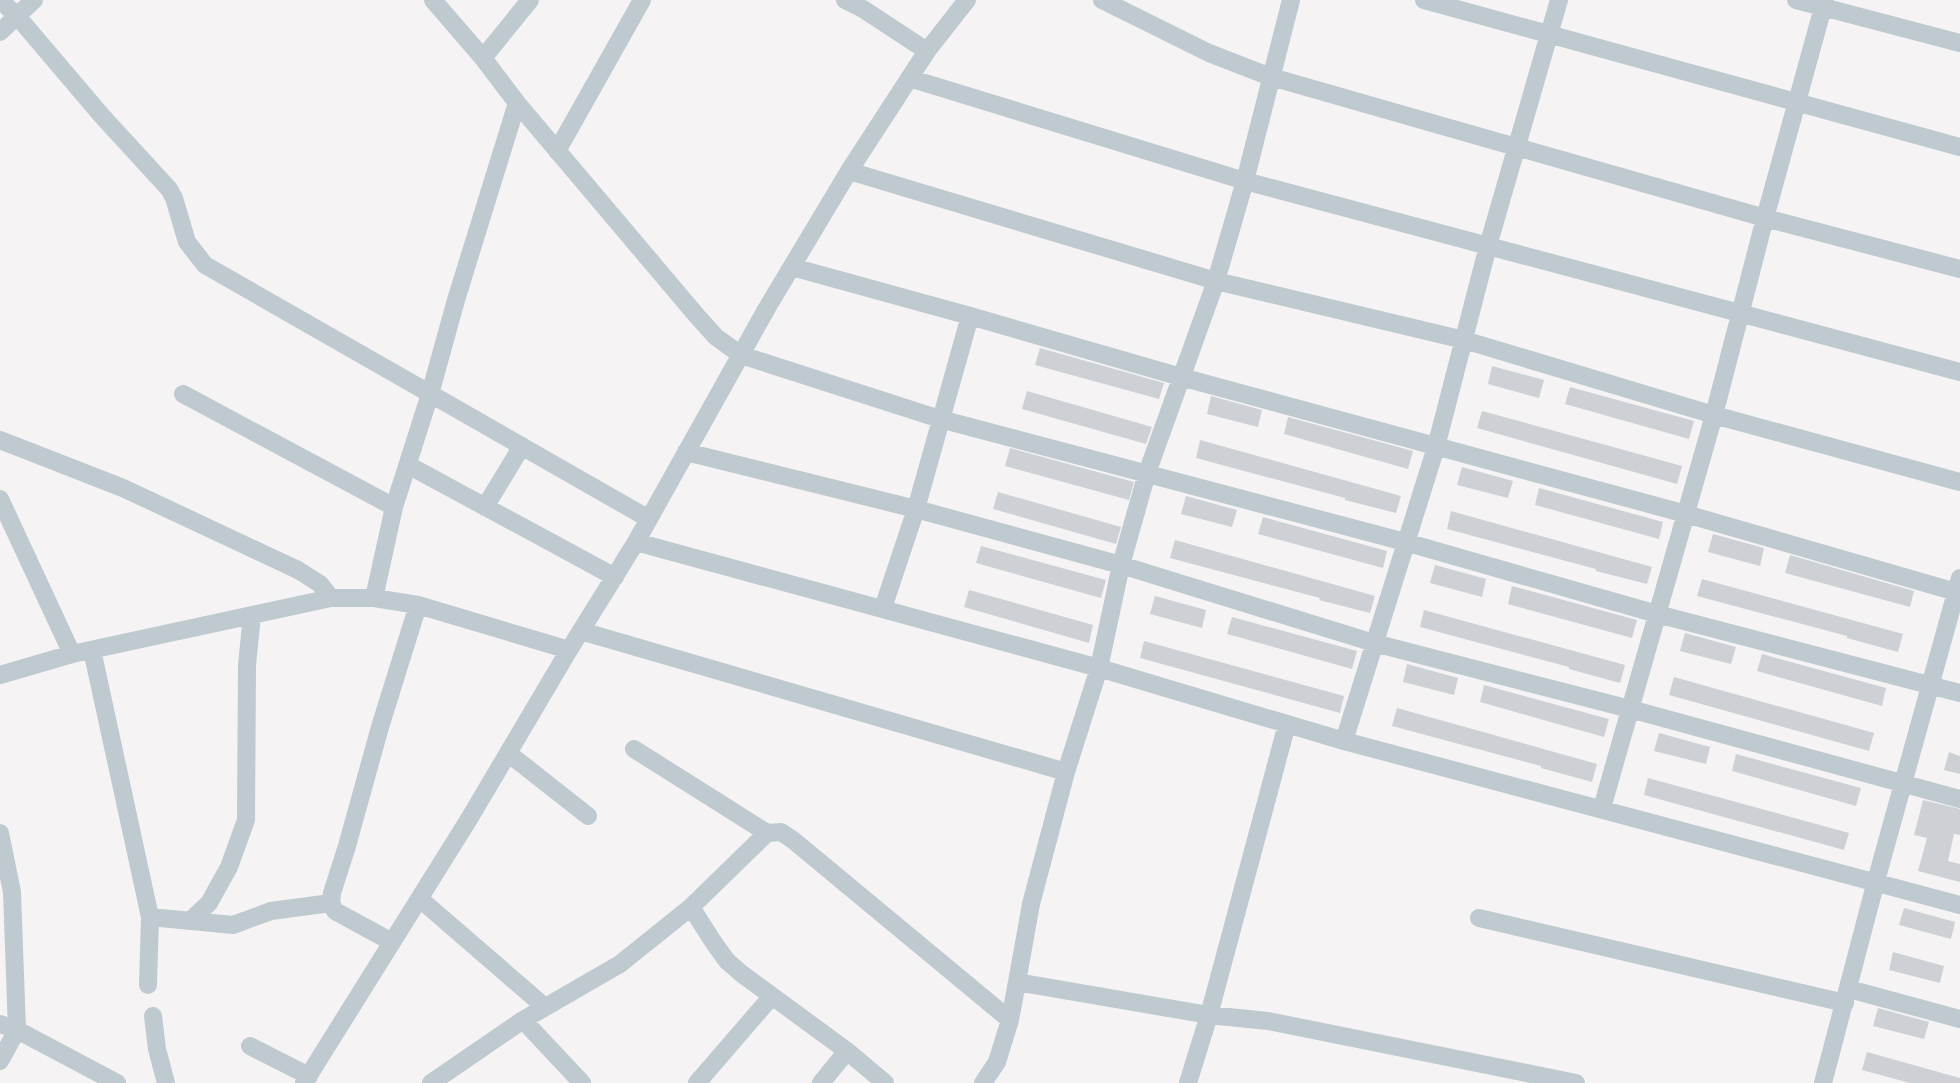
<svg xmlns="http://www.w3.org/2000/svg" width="1960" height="1083" font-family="'Source Sans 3',sans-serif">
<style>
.building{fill:#cdd1d5}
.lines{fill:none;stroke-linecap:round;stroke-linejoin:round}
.minor{stroke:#becacf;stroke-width:18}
</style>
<rect width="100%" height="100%" fill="#f5f3f3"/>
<path class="building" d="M1040 348 1164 383 1159 399 1035 365Z
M1492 366 1544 380 1539 398 1488 384Z
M1570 387 1694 421 1689 439 1565 404Z
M1027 391 1152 427 1146 444 1022 409Z
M1211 396 1262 410 1258 427 1207 414Z
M1482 411 1682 466 1677 484 1477 428Z
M1288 417 1413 451 1408 469 1284 434Z
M1200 440 1401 496 1396 513 1345 500V498L1196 458Z
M1010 448 1134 482 1129 500 1005 466Z
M1462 467 1513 481 1508 498 1457 485Z
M1539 488 1663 522 1659 539 1535 505Z
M998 492 1121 527 1116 544 993 509Z
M1186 496 1237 510 1232 527 1181 514Z
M1451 511 1652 567 1647 584 1596 571V569L1447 529Z
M1263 517 1387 551 1383 568 1258 534Z
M1713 534 1764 548 1760 566 1708 552Z
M1175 540 1375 596 1370 613 1319 600 1320 598 1170 558Z
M981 546 1106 580 1101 598 976 563Z
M1790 555 1914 591 1910 607 1785 573Z
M1435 565 1486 579 1482 597 1430 583Z
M1702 579 1903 634 1898 652 1847 638V636L1697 596Z
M1512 586 1637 620 1632 638 1508 604Z
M969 590 1093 625 1089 643 964 607Z
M1155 596 1206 610 1202 628 1150 614Z
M1424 610 1625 665 1620 683 1569 669V667L1420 627Z
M1232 617 1357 651 1352 669 1227 634Z
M1685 633 1736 647 1731 664 1680 651Z
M1144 641 1344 696 1340 713 1140 658Z
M1762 654 1886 688 1882 706 1757 671Z
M1407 664 1458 678 1454 695 1403 682Z
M1674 677 1874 733 1869 751 1669 695Z
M1484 685 1609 719 1604 737 1480 702Z
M1397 708 1597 764 1592 782 1541 768V766L1392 726Z
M1659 733 1710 747 1706 764 1654 751Z
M1949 752 1960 756V774L1944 770Z
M1736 754 1861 788 1856 806 1732 771Z
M1648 778 1849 833 1844 850 1644 795Z
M1923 800 1960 809V835L1954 834 1948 861 1960 864V882L1918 871 1927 838 1914 835Z
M1904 908 1955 922 1951 939 1899 925Z
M1893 952 1944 966 1940 983 1889 970Z
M1878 1008 1929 1022 1924 1039 1873 1026Z
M1867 1052 1960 1078V1083H1910L1862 1070Z"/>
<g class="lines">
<path class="minor" d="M0 0 17 16 102 116 169 189 174 198 187 242 205 265 649 519
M433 0 483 58 517 103 697 316 716 337 741 355 940 419 1405 542 1657 614 1960 693
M845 0 863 9 927 51
M1102 0 1209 53 1271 77 1765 218 1960 269
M1291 0 1245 181 1216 281 1147 473 1121 565 1099 668 1066 772 1031 904 1017 982 1209 1015 1268 1021 1576 1083
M1424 0 1960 147
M1796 0 1960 43
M0 32 34 0
M483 58 530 0
M909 78 1245 181 1960 372
M557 151 642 0
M849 171 1216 281 1464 340 1714 415 1960 482
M792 267 970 316 1181 377 1686 514 1960 593
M183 394 394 507
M0 440 123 488 298 570 320 584 331 598
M686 452 916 509 1121 565 1374 643 1630 709 1960 799
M408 465 615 577
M0 499 72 654
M485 507 522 446
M636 542 1099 668 1344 741 1960 905
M374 598 394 507 430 394 456 300 517 103
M883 608 916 509 970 316
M581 631 1066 772
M92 650 150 917 148 985
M0 675 72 654 331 598H374L418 605 569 650
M1344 741 1436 447 1488 246 1559 0
M634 749 767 833
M508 753 588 816
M1602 808 1714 415 1765 218 1825 0
M0 833 12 892 17 1030 0 1061
M420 899 545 1007
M691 907 714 943 727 961 742 974 847 1051 885 1083
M150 917 233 925 271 911 331 903
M1479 918 1845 1003
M190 921 209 903 229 867 246 820 247 665 252 615
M392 942 335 911 331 903 332 893 347 846 380 727 418 605
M1849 989 1960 1019
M153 1016 157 1049 166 1083
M0 1024 17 1030 117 1083
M250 1046 309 1076
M304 1083 469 819 569 650 636 542 767 308 849 171 927 51 967 0
M431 1083 523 1020
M582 1083 523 1020 620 964 691 907 767 833 781 832 793 840 1010 1020
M697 1083 772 996
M821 1083 847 1051
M983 1083 997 1062 1010 1020 1017 982
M1188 1083 1209 1015 1287 724
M1823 1083 1876 881 1960 578"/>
</g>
</svg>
